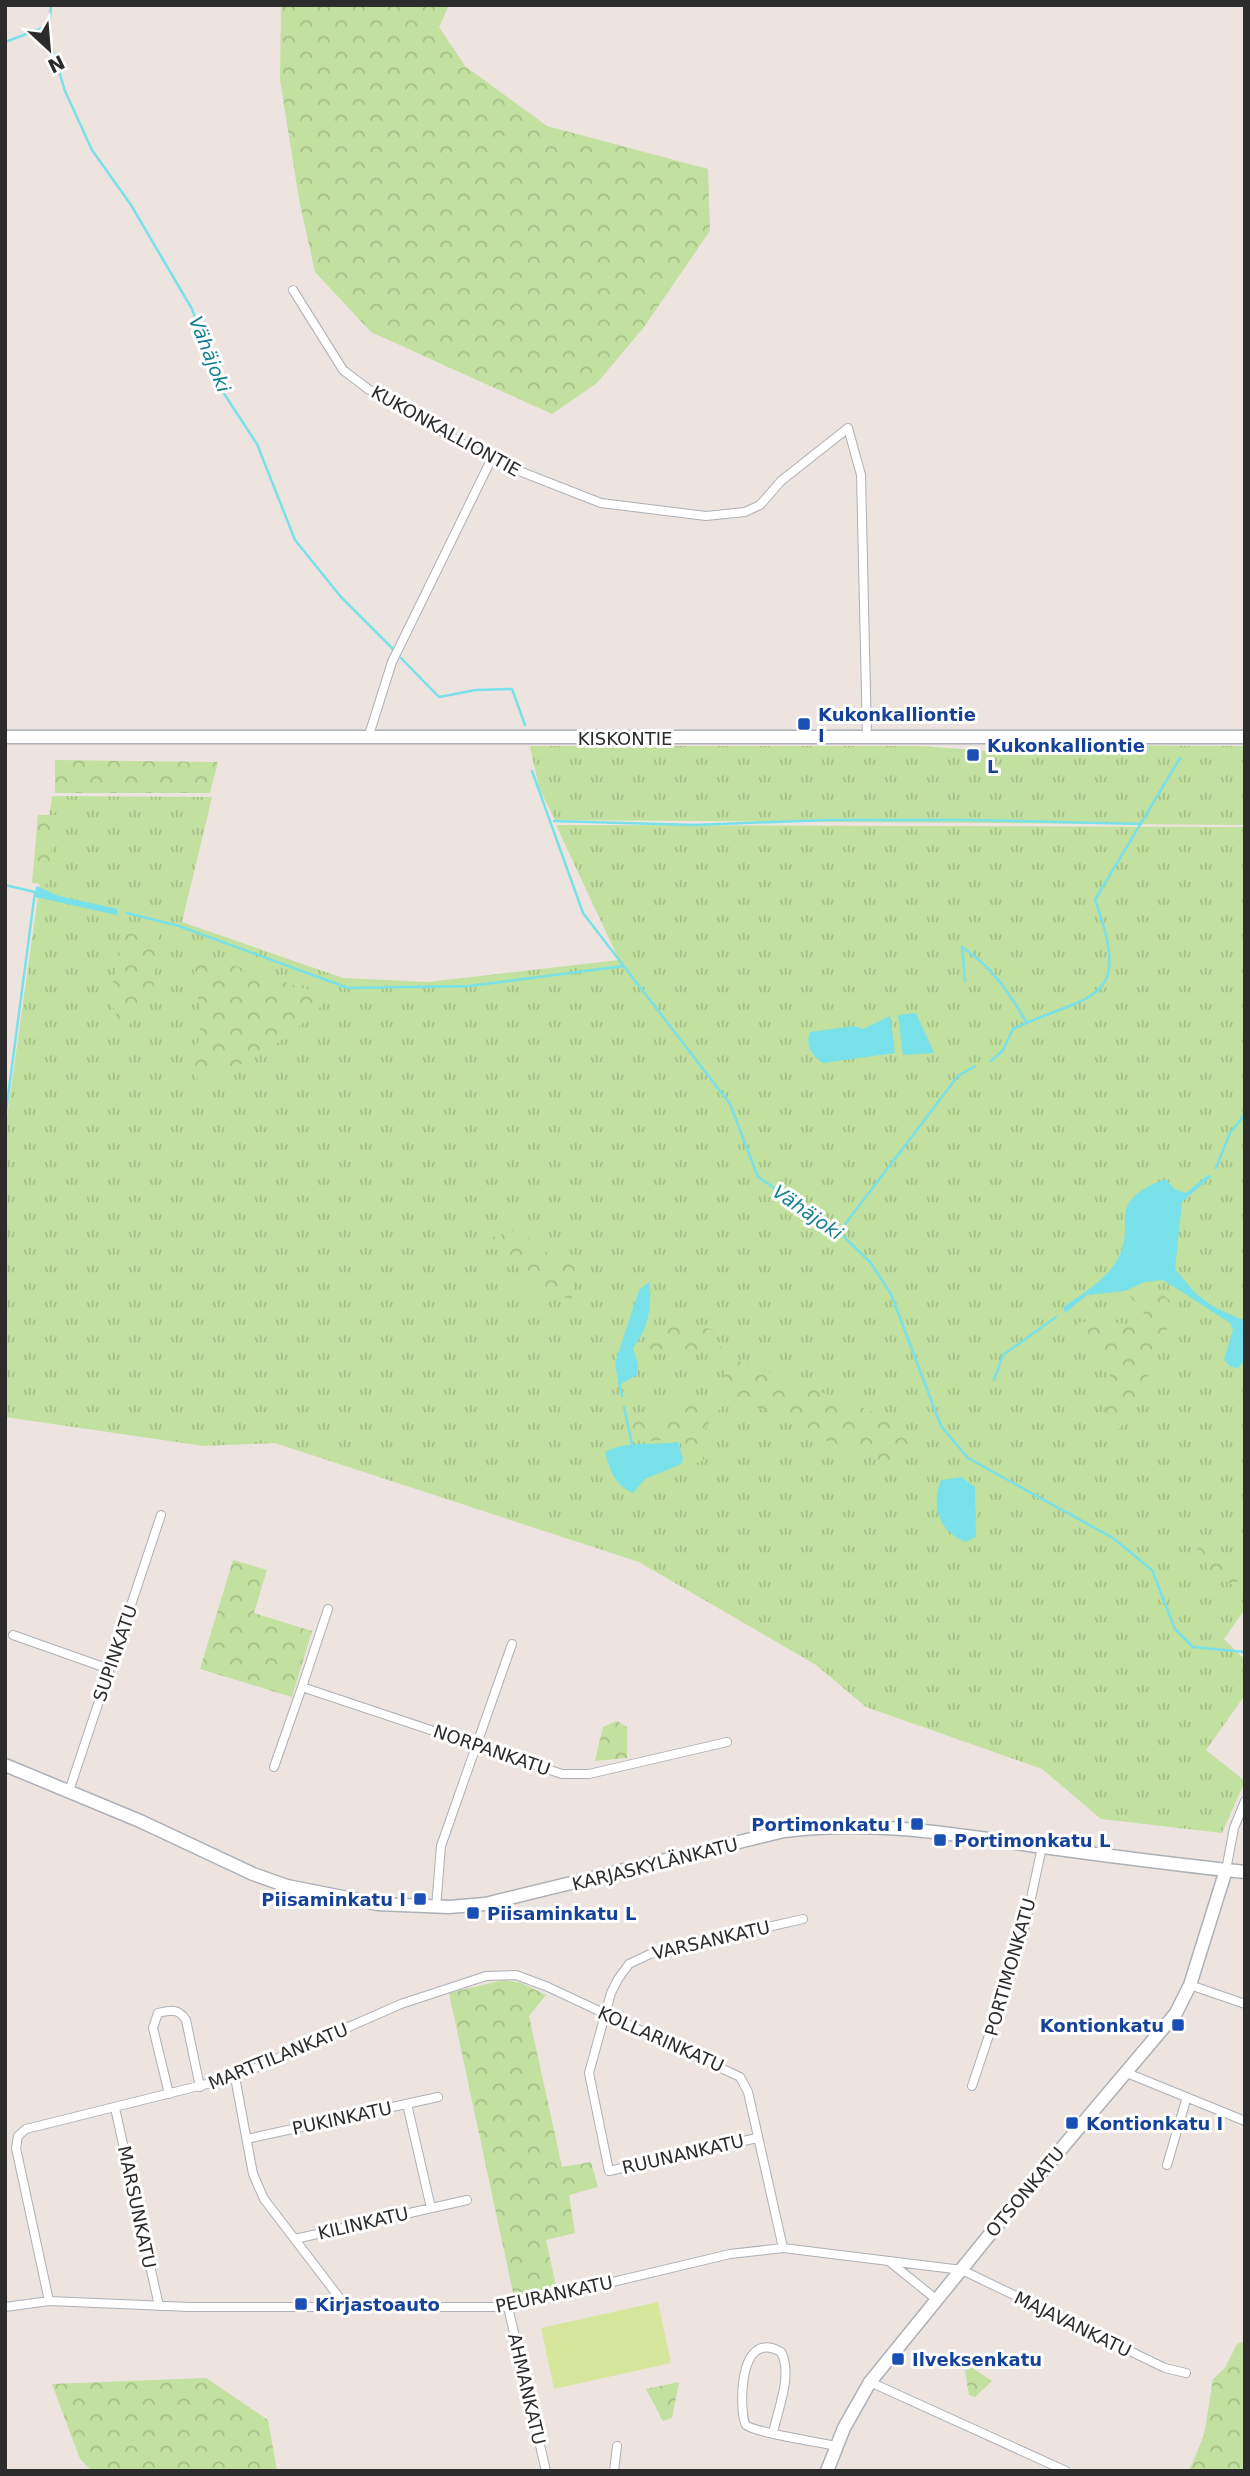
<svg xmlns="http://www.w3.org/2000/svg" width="1250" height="2476" font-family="'DejaVu Sans',sans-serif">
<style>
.grass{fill:url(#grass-tufts)}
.forest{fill:url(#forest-crowns)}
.pitch{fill:#d6e79c}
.water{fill:#79e1e9}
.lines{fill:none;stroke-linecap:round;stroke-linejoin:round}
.stream{stroke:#79e1e9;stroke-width:2.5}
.street-casing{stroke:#acb0b8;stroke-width:10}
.secondary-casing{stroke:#acb0b8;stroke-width:15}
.street{stroke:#fff;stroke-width:8}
.secondary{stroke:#fff;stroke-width:12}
.transit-dot{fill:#1a4fb4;stroke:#fff;stroke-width:2.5}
.labels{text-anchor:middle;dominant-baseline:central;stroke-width:6;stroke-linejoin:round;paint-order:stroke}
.street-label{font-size:18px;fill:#2c2c2c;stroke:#fff}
.transit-label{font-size:18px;font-weight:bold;fill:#164399;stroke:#fff;text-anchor:start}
.water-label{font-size:19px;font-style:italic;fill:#157f91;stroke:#fff}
</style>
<defs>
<pattern id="grass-tufts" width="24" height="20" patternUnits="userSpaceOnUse" patternTransform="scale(1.75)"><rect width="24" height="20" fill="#c2e09f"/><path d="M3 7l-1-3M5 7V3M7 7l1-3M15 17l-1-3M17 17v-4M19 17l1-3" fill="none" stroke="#a7c089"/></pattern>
<pattern id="forest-crowns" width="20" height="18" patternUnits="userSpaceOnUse" patternTransform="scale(1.75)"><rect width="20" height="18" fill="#c2e09f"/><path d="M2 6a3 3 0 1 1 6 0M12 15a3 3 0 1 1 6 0" fill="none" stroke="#a7c089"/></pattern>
</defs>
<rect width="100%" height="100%" fill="#ede4df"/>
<path class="grass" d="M1002 745 1245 746V825L555 820 539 788 530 746H920L989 751Z
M52 796 212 797 182 922 343 978 428 982 619 960 556 825 1245 827V1609L1224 1639 1245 1660V1695L1206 1750 1245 1781 1222 1833 1101 1819 1042 1769 866 1707 816 1665 639 1562 275 1443 204 1446 5 1417V1131Z"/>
<path class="forest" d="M281 5H449L439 27 465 66 547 126 708 169 710 231 644 327 597 383 552 414 371 332 315 272 299 199 280 80Z
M55 760 218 762 210 793H55Z
M38 815H59L69 824 52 845 47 884 32 883Z
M124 920 160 930 153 991 124 1032 110 1000Z
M190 951 330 997C285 1044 258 1058 198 1082L194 1055 200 1035 199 1002Z
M519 1229 541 1250 563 1259 575 1268 572 1299 522 1291 524 1275 505 1252 472 1244Z
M1144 1287 1161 1293 1176 1306 1133 1415 1115 1432 1099 1433C1114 1375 1120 1369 1077 1323L1095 1320 1141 1326 1146 1316 1128 1294Z
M668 1321 711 1329 722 1348 640 1356 647 1334 662 1336Z
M726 1356 871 1411 903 1434H918V1442L893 1465 833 1444 729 1394 724 1382Z
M727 1402C710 1419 695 1435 705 1460L687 1466 684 1450 677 1436 655 1441 631 1440 626 1418 665 1422 672 1418V1404Z
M1200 1538H1207L1211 1547 1223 1554 1245 1555V1573L1234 1585 1207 1573 1206 1559 1197 1549Z
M233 1560 267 1570 254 1613 312 1631 292 1697 200 1669Z
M617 1721 627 1727V1758L595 1761 603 1727Z
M503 1980 521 1983 546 1995 529 2016 562 2167 591 2162 598 2187 569 2195 575 2233 546 2240 556 2286 514 2297 449 1993Z
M1245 2341V2471H1189L1204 2435 1213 2379 1225 2368 1237 2344Z
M971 2367 992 2381 975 2397 969 2395 965 2371Z
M206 2378 268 2420 277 2471H92L80 2459 52 2384Z
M679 2382 672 2418 663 2421 646 2389Z"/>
<path class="pitch" d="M658 2302 671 2363 554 2389 541 2328Z"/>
<path class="water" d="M36 886 59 896 118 909 117 915 35 897Z
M916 1013 934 1053 903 1055 898 1015Z
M890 1016 895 1053 823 1063C812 1056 805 1046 810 1032L854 1026 863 1029Z
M1208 1175 1212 1176 1182 1202 1175 1269 1195 1293 1214 1307 1245 1321V1359L1238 1368 1231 1367 1224 1360 1233 1330 1230 1323 1163 1280 1145 1282 1125 1291 1087 1295 1065 1313 1063 1307C1080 1296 1103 1281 1114 1265 1142 1223 1099 1205 1165 1179L1176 1190 1186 1193Z
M649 1282C653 1305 648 1330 633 1348L638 1365 637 1375 619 1385 615 1363 639 1290Z
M678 1442 683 1459 681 1464 645 1479 633 1493C614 1485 610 1470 605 1452 628 1440 652 1446 678 1442Z
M961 1477 975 1487 976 1537 965 1542C938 1530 931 1507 941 1480Z"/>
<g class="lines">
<path class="stream" d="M49 36 51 5
M5 42 48 26
M50 42 65 91 92 150 131 205 192 309 221 389 257 444 295 540 341 597 394 650
M401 658 439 697 476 690 512 689 525 725
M532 771 583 913 730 1104 758 1177 839 1232 870 1262 891 1294 941 1426 968 1458 1113 1538 1152 1570 1175 1629 1193 1647 1245 1652
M554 821 694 825 827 820H972L1141 824
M5 885 35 892 5 1119
M127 913 179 926 348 988 469 986 624 966
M965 981 962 947C993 968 1008 991 1027 1023
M991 1061 1003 1050 1013 1029C1090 992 1134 1007 1095 900L1180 758
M1216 1168 1230 1133 1245 1114
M839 1232 958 1076 975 1066
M994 1380 1003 1355 1056 1317
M619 1383 622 1396
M624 1407 632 1444"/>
<defs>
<path id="street" d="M293 290 343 370 368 389 491 460 601 503 706 516 745 512 760 505 781 481 848 428 861 475 867 737
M368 738 392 662 491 460
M328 1609 302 1687 562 1774H589L727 1742
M13 1635 109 1669
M274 1767 302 1687
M69 1791 161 1515
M1226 1870 1234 1828 1245 1801
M436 1907 441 1846 512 1644
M1190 1985 1245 2004
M1127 2073 1245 2121
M235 2077 253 2174 264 2199 348 2309
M972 2086 1024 1931 1042 1847
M169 2094 153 2028 158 2013C171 2010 178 2008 186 2020L200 2087
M407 2104 431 2208
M115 2108 159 2306
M757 2138 609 2171 589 2073 611 1993 618 1979 629 1964 650 1954 803 1919
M247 2139 438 2097
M1167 2165 1186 2100
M295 2239 467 2200
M890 2262 937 2300
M49 2301 16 2148 18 2136 26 2129 235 2077 401 2004 486 1976 516 1975 548 1987 740 2077 748 2092 783 2248
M5 2307 49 2301 190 2307H508L730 2254 783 2248 962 2270 1165 2368 1186 2373
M508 2307 546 2471
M870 2382 1066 2471
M773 2433C778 2409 793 2374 781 2352 735 2326 740 2419 746 2425 756 2433 819 2442 836 2446
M614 2471 617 2446"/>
<path id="secondary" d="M5 737H1245
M5 1765 140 1821 253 1874 287 1886 378 1904 449 1907 485 1904 784 1831C875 1820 953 1834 1043 1847 1110 1856 1178 1865 1245 1872
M827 2471 844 2428 870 2382 1012 2207 1176 2013 1190 1985 1226 1870"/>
</defs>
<use href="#street" class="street-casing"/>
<use href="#secondary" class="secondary-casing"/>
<use href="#street" class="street"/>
<use href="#secondary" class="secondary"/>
</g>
<g class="transit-dot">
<rect x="797" y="717" width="14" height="14" rx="3.5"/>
<rect x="966" y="748" width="14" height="14" rx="3.5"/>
<rect x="910" y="1817" width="14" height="14" rx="3.5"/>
<rect x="933" y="1833" width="14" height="14" rx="3.5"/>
<rect x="413" y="1892" width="14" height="14" rx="3.5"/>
<rect x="466" y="1906" width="14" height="14" rx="3.5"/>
<rect x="1171" y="2018" width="14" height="14" rx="3.5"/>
<rect x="1065" y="2116" width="14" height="14" rx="3.5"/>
<rect x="294" y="2297" width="14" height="14" rx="3.5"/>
<rect x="891" y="2352" width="14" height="14" rx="3.5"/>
</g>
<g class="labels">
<g class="street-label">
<text transform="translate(446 431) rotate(29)">KUKONKALLIONTIE</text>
<text x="625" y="738">KISKONTIE</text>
<text transform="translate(115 1653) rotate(-71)">SUPINKATU</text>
<text transform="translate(492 1750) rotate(19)">NORPANKATU</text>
<text transform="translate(655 1864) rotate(-14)">KARJASKYLÄNKATU</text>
<text transform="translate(711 1940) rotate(-13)">VARSANKATU</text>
<text transform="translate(1010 1967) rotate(-74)">PORTIMONKATU</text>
<text transform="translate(661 2039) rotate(24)">KOLLARINKATU</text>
<text transform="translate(278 2056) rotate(-22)">MARTTILANKATU</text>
<text transform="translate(342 2118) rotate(-12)">PUKINKATU</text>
<text transform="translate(683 2154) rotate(-13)">RUUNANKATU</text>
<text transform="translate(1025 2192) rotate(-50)">OTSONKATU</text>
<text transform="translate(137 2207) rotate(78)">MARSUNKATU</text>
<text transform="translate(363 2223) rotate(-13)">KILINKATU</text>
<text transform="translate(554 2294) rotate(-12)">PEURANKATU</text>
<text transform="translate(1073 2324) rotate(26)">MAJAVANKATU</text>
<text transform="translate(527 2389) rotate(77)">AHMANKATU</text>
</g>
<g class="transit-label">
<text x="818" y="714">Kukonkalliontie<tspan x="818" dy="21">I</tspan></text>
<text x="987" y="745">Kukonkalliontie<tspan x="987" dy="21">L</tspan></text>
<text x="903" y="1824" text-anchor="end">Portimonkatu I</text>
<text x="954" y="1840">Portimonkatu L</text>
<text x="406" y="1899" text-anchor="end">Piisaminkatu I</text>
<text x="487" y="1913">Piisaminkatu L</text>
<text x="1164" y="2025" text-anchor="end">Kontionkatu</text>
<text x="1086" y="2123">Kontionkatu I</text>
<text x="315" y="2304">Kirjastoauto</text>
<text x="912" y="2359">Ilveksenkatu</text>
</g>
<g class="water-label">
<text transform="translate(210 354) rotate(68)">Vähäjoki</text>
<text transform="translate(808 1212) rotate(35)">Vähäjoki</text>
</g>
</g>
<rect width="1250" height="2476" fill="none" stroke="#2c2c2c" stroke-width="14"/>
<g transform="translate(49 49) rotate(154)" stroke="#ffffff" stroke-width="5" paint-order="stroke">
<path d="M0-5L12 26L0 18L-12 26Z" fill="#2c2c2c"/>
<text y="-10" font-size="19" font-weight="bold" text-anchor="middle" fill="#2c2c2c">N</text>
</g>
</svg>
